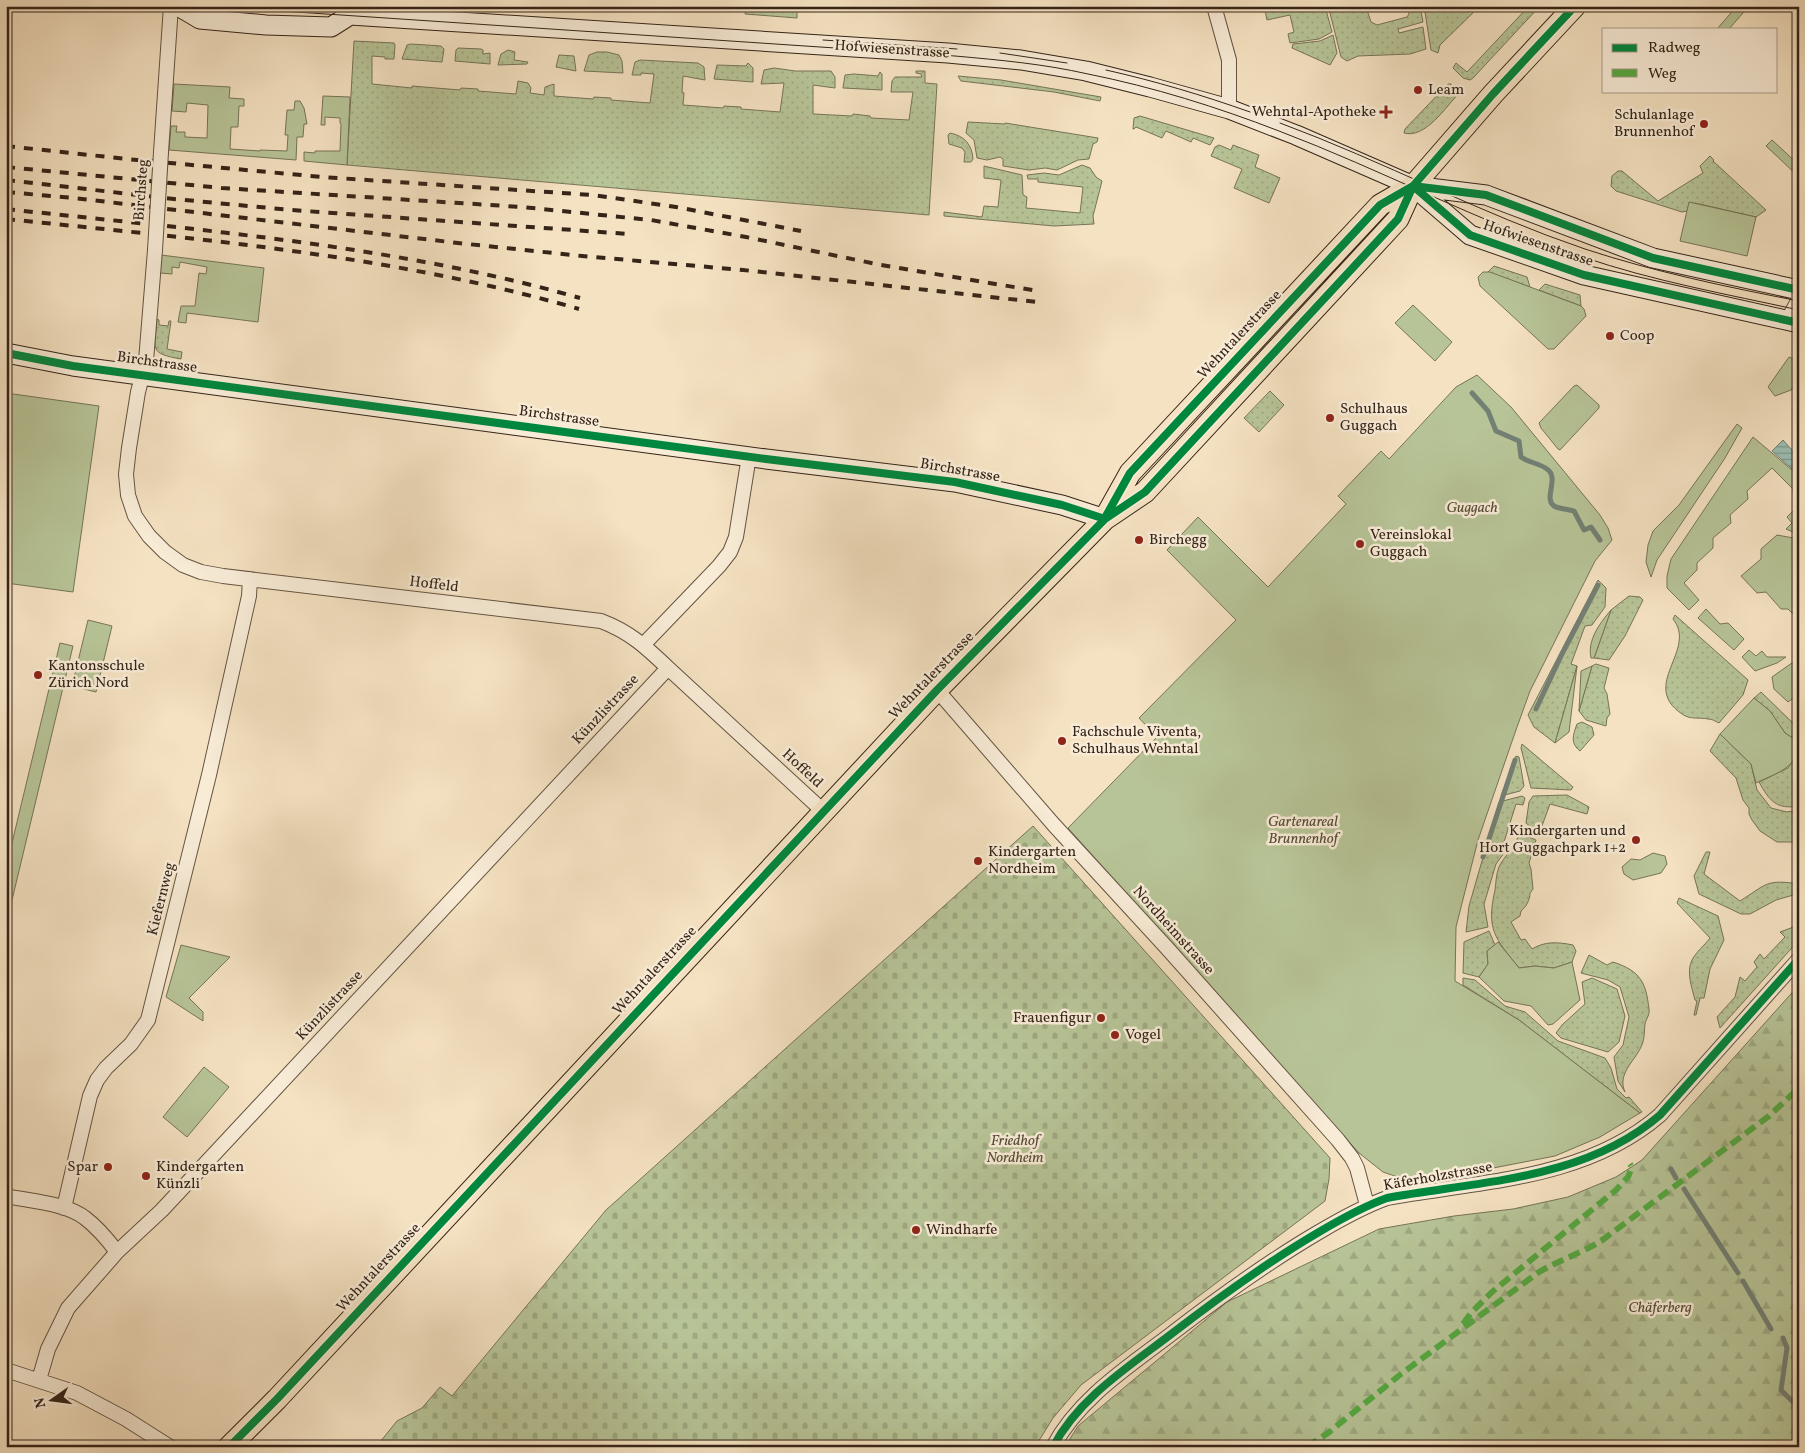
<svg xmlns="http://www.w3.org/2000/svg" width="1805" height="1453" font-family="Vollkorn,serif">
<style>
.grass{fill:url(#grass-dots);stroke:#767458}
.forest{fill:url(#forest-firs);stroke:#767458}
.cemetery{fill:url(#cemetery-stones);stroke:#767458}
.green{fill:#b7c497;stroke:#767458}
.water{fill:url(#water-rules);stroke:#738074}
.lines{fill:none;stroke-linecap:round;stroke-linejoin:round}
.stream{stroke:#738074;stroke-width:5}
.street-casing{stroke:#655442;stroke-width:16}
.secondary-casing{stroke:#352418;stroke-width:21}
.primary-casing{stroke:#352418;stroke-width:23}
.street{stroke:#f8ecd7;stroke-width:14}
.secondary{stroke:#f8ecd7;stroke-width:19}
.primary{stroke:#f5e2c2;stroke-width:21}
.tram{stroke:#352418;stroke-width:1}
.rail{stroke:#352418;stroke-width:4;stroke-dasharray:9 9;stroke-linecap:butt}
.street-bridge-casing{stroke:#655442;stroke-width:16;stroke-linecap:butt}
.street-bridge{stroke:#f8ecd7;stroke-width:14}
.quiet{stroke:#54aa42;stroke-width:6;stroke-dasharray:12 6;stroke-linecap:butt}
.cycleway-casing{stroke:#f8ecd7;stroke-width:11}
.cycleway{stroke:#00873e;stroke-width:8}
.poi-dot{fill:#8f2418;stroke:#f8ecd7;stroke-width:2}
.labels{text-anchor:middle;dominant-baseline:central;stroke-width:5;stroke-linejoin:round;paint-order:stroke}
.street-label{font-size:15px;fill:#352418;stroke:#f8ecd7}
.poi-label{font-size:15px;fill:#352418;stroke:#f8ecd7;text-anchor:start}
.park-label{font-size:15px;font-style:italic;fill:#564c38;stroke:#f8ecd7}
</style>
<defs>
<pattern id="grass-dots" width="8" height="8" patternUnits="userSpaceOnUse" patternTransform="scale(1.25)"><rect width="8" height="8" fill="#b7c497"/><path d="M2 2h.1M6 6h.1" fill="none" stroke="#9ea881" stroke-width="1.8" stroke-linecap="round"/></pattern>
<pattern id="forest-firs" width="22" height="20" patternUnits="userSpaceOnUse" patternTransform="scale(1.25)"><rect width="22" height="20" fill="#b7c497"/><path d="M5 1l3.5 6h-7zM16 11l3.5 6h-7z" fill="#9ea881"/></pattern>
<pattern id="cemetery-stones" width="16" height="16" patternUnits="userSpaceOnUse" patternTransform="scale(1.25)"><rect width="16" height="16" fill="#b7c497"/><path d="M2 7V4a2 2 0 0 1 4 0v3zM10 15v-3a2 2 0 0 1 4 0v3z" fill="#9ea881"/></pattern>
<pattern id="water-rules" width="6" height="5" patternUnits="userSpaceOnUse" patternTransform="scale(1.25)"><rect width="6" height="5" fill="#9cbeb2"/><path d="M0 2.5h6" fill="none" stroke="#809a90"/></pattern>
</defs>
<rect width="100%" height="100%" fill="#f5e2c2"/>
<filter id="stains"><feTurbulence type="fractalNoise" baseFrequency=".004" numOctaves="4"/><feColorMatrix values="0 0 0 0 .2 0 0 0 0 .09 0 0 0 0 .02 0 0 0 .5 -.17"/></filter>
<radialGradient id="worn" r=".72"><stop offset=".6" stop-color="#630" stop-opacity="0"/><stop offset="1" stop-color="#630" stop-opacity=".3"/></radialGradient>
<path class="grass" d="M746 6H797V18L745 14Z
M1264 6H1325L1332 32 1319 39 1290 43 1288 34 1294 32 1290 15 1267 20Z
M1346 6H1356L1358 9 1366 7 1371 22 1377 25 1407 17 1409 14V11L1397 10 1396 6H1420L1423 22 1398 29 1399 33 1423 27 1426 49 1410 54 1358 56 1347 61 1341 57 1329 9Z
M1424 6H1480L1440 45 1438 53 1431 50Z
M1529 6H1540L1473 78 1470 80 1463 78 1453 68 1456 63 1467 72Z
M1333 35 1337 53 1330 65 1292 48 1293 44 1320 41Z
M354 41 394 43 395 45 394 59H385V57L372 56V84L412 88V86L460 90 461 88 478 89V91L516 94 518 81 528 83 531 88 530 93 544 95 545 87 554 84V96L593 99 594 97 611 98V100L650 103 654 74 641 73V75H632L635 62 640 60 698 63 704 67 705 80 683 76 682 92 684 93 683 105 723 108 724 106 741 107V109L780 112 784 83 761 84 764 70 774 68 795 71H831L835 77V88L813 85V114L852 116 853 114 870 116 871 118 909 120 913 92H891L892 81 895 77H922L921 74 916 73V71H925V83L937 84 929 215 347 165Z
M411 44 441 46 444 49 442 62 402 59 407 45Z
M458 48 481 49 483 50V54L490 53V64L455 61 456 50Z
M508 50 515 52 514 60 528 62 527 64 498 65 501 54Z
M597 52H607L619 55 622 61 623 73 584 71 589 55Z
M559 55 574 56 576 71 556 67Z
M748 63 753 68V82L714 79 717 65 746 66Z
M880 72 882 74V90L843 88 845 75 854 74 878 76Z
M958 76 1001 80 1101 97 1100 101 1054 92 961 81Z
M1448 84H1451L1459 93C1446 107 1425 139 1404 133L1405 129Z
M1140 116 1214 138 1210 145 1193 138 1191 142 1166 131 1162 138 1136 127 1134 129H1133L1134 118Z
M968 122 1005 124V123L1098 138 1097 142 1093 144 1089 159 1078 160 1057 170 1045 168 1029 170 1003 166V159L1000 157 987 160 977 158 974 140 966 133Z
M950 133C965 136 972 145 973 159L971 162H964L965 152 962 148 949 144 948 135Z
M1219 145 1231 150 1233 145 1259 155 1255 167 1280 178 1269 203 1234 188 1242 169 1211 156 1215 147Z
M1710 156 1714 160 1713 161 1766 210 1756 217 1695 203 1687 211 1682 212 1616 191 1611 186 1612 176 1618 171H1622L1658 201 1703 173 1700 166Z
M1082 165 1090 168 1096 177 1102 181 1093 216 1094 224 1054 226 944 216V212L982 217 984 206 998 207 1001 180 984 178V166L1022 175 1023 195 1027 197 1026 208 1080 213 1083 187 1038 182V179H1028L1027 175 1044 173 1059 175Z
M1494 266 1527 277 1530 287 1488 272Z
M1545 284 1580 295 1581 306 1539 290Z
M157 319 159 320V325L168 326 169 321H171L167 349 182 352 181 359C148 353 155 350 157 319Z
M1270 391 1284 405 1259 432 1244 418Z
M1598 580 1606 588 1605 607 1592 625 1585 626 1571 664 1577 666 1555 743 1534 727 1528 715Z
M1629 596 1640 597 1643 600 1625 636 1609 660 1594 658 1611 610Z
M1675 615 1748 680 1743 695 1719 723C1715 721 1712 719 1708 719 1699 717 1690 720 1682 714 1639 685 1698 650 1673 619Z
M1596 664 1609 668 1604 688 1607 694 1610 714 1607 718 1606 726 1586 720 1579 711 1592 666Z
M1761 692 1799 729V742L1785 733 1770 711 1754 698Z
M1582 722 1592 727 1594 735 1580 751C1570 743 1573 735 1577 724Z
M1720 734 1751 764 1757 790 1771 808 1787 812 1799 810V842H1777L1760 831 1752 820 1749 814V808L1743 800 1736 778 1710 751Z
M1522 744 1573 787 1571 790 1531 788 1521 748Z
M1799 751V806C1776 810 1769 800 1759 782L1788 768Z
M1516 756 1519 757 1524 786 1520 791 1501 796Z
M1567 795 1589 807 1587 814 1550 804 1539 834 1526 823 1529 802 1533 796Z
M1522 796 1525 798 1523 805 1516 804 1504 842 1509 846 1496 864 1484 904 1488 927 1466 932 1469 906 1499 802Z
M1526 836 1536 840 1529 863 1531 869 1533 889 1530 893C1530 900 1526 907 1521 911L1520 916 1511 922 1521 940 1525 939 1532 949C1545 941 1558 942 1573 945L1576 951 1572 962 1554 968 1535 966 1519 968C1495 938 1486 930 1495 890 1496 883 1496 874 1499 867 1504 856 1514 849 1518 837Z
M1706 852H1710L1704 874 1740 901C1767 884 1766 879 1799 884L1797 894 1776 900 1750 914H1741L1699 894 1694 876Z
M1679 898 1718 916 1724 940 1710 969 1704 998H1700L1696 1015H1694L1697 1001 1695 1000C1692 988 1686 972 1692 960 1696 952 1705 945 1710 938L1677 903Z
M1799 925V940L1720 1028 1717 1017 1735 997 1740 977 1745 981 1757 967 1754 962 1760 954 1764 959 1785 937 1780 932Z
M1489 931 1495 945 1487 951 1488 964 1479 977 1463 973 1464 942Z
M1589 955 1607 965 1613 962C1641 971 1646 983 1649 1009 1650 1015 1646 1019 1645 1024 1644 1032 1645 1039 1641 1047 1634 1062 1617 1074 1625 1092L1618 1081 1614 1057 1623 1045 1629 1017 1620 987 1608 980 1581 973Z
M1463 978 1475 980 1505 1006 1525 1012 1558 1041 1605 1058 1611 1068 1617 1089 1626 1098 1629 1097 1642 1112 1640 1113 1519 1020 1463 985Z
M1592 978 1617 989 1625 1016 1619 1042 1608 1052 1561 1038 1556 1033 1562 1025 1585 1004 1582 982Z"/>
<path class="forest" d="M1799 985V1447H1065L1078 1426 1227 1302 1379 1229 1454 1216 1513 1209 1568 1197 1616 1177 1642 1160Z"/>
<path class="cemetery" d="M1033 826 1330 1158 1329 1179 1325 1201 1081 1385 1053 1418 1035 1447H376L397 1421 422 1408 440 1387 452 1396 606 1210Z"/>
<path class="green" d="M1737 6H1749L1729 29H1717Z
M174 84 230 87 229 98 244 99V106H239L238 127H231L230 149 260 151V150L287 151 288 135H285L287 110H294L295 101H300L304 108 307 124H304L303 137H297L296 160 169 150 171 126H177L176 132H185V137L207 138 208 105 187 103 186 112 172 111Z
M323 96 350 97 347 165 304 161V152L315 153V151H340L341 124 340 123V118L325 117V125H321Z
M1772 140 1799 165V187L1793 182 1798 176 1766 146Z
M1689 202 1756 217 1747 256 1680 241Z
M161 255 264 268 258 322 187 313 186 323 178 322 181 306H195L199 273 206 274 207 267 180 262 179 268 172 267V274L160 273Z
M1483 272H1490L1581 306 1584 309 1586 316 1554 349H1548L1480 286 1478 277Z
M1413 305 1452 342 1435 361 1395 323Z
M1789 357 1798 361 1799 378 1791 390 1775 396 1768 387Z
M1477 375 1511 407 1600 515 1608 528 1612 540 1595 561 1530 691 1517 727 1478 840 1456 927 1455 981 1519 1020 1640 1113 1600 1137 1555 1156 1483 1170 1409 1181 1383 1172 1359 1153 1068 828 1157 737 1139 718 1236 620 1167 550 1198 517 1268 587 1346 504 1338 496 1381 451 1389 459 1456 387Z
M1577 385 1599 405V408L1560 450 1558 449 1541 428 1539 423 1574 386Z
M6 393 99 406 73 592 6 583Z
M1737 424 1742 428 1725 458 1657 560 1651 577 1646 562 1648 545 1653 531 1679 505Z
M1753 437 1799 476V533L1793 532 1786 529 1792 523 1787 517 1794 510 1793 489 1772 468 1747 491 1748 499 1730 515 1731 523 1713 538V548L1697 563V570L1684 583 1699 600 1689 610 1667 588V576L1671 559Z
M1777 535 1799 539V559L1795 573 1799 576V620L1788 609H1781L1766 592 1757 593 1741 576 1761 559V549Z
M1706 609 1720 624 1728 623 1744 639 1734 650 1698 618Z
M1611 610 1594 658H1591C1587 640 1600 623 1611 610Z
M88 620 112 626 96 692 72 686Z
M60 643 73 646 6 925V868Z
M1749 650 1756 656 1762 651 1767 657H1786L1777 663 1755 671 1742 657Z
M1799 658V694L1788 702 1774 689 1772 677Z
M1577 666 1569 732 1555 743Z
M1592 666 1579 711 1581 671Z
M1754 698 1770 711 1785 733 1799 742C1799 768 1776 773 1756 783L1751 764 1720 734Z
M1653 853 1665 856 1667 864 1661 873 1633 880 1624 874 1622 867 1631 859 1640 860Z
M1498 942 1519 968 1535 966 1554 968 1572 962 1580 1000 1553 1024 1548 1025 1531 1006 1504 1001 1479 977 1488 964 1487 951Z
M181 945 230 957 189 998 203 1012V1021L166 997Z
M204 1067 229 1087 187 1137 163 1117Z"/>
<path class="water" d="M1783 440 1799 458V475L1772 451Z"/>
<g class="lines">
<path class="stream" d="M1472 393 1488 411 1496 431 1519 441 1521 457C1529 463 1539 463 1547 469 1560 478 1543 498 1554 506 1559 509 1568 509 1574 511L1584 530 1591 527 1600 540
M1536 709 1562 654 1598 585
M1483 857 1515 760
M1671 1169 1676 1178
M1684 1189 1738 1273
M1743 1281 1771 1329
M1783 1338 1787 1348 1781 1390 1799 1408"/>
<defs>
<path id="street" d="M1214 6 1229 60V109
M161 152 171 6
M155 250 146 361 138 392 129 448 126 474 128 495 135 516 149 536 165 552 183 565 201 572 223 576 601 621C630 632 646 647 668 668L823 811
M1787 321 1799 299
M644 644 719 566 730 552 736 537 749 456
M937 690 1054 825 1167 948 1338 1140 1352 1158 1357 1168 1367 1205
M6 1196C29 1201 66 1203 85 1218 97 1227 108 1240 117 1252
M64 1208 90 1096 97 1080 106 1068 131 1044 148 1020 209 775 249 596 250 579
M6 1370 77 1393 126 1419 170 1447
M39 1380 48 1349 68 1308 117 1252 162 1210 668 668
M1053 1447C1078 1399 1128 1367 1170 1335 1218 1298 1266 1263 1319 1232 1341 1219 1362 1207 1387 1198 1480 1181 1585 1180 1660 1115L1799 959"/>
<path id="secondary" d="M178 6 200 19 266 25 331 27 350 15 948 53 1021 60 1086 71 1150 87 1229 109 1296 135 1413 186 1486 195 1653 258 1799 290
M1413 186 1470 235 1584 275 1799 323
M6 353 73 366 766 459 955 482 1062 505 1105 519"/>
<path id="primary" d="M1106 516 1130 473 1380 205 1413 186
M229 1447 277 1399 937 690 1105 519 1145 492 1398 219 1413 186 1493 94 1575 6"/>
</defs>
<use href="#street" class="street-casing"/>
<use href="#secondary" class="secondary-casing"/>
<use href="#primary" class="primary-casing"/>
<use href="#street" class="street"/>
<use href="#secondary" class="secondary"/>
<use href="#primary" class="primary"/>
<path class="tram" d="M206 6 955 56C1000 60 1044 64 1088 74 1153 87 1217 107 1279 131 1382 170 1479 222 1583 257 1653 281 1726 294 1799 310
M823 40 957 49
M1000 53 1067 63
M1106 70C1155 81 1202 95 1250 112
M1280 123C1383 161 1481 214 1585 249 1655 272 1727 287 1799 301"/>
<path class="rail" d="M6 146 127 159 322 177 593 195 676 207 801 231
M6 167 222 188 522 207 651 220 746 237 881 265 1038 291
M6 180 174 199 291 210 629 234
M6 192 74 198 458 243 582 256 743 270 1037 302
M6 209C198 230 394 245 580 298
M6 219C198 239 393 255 579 309"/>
<defs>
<path id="street-bridge" d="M155 250 161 152"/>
</defs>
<use href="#street-bridge" class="street-bridge-casing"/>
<use href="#street-bridge" class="street-bridge"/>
<path class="quiet" d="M1463 1324 1471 1313 1492 1292 1616 1190 1628 1177 1632 1167 1630 1164
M1307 1447 1328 1433 1401 1374 1539 1272C1560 1260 1581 1253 1601 1241L1769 1116 1799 1088"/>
<defs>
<path id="cycleway" d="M1413 186 1470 235 1584 275 1799 323
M1413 186 1486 195 1653 258 1799 290
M6 353 73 366 766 459 955 482 1062 505 1105 519
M1106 516 1130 473 1380 205 1413 186
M229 1447 277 1399 937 690 1105 519 1145 492 1398 219 1413 186 1493 94 1575 6
M1053 1447C1078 1399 1128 1367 1170 1335 1218 1298 1266 1263 1319 1232 1341 1219 1362 1207 1387 1198 1480 1181 1585 1180 1660 1115L1799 959"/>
</defs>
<use href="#cycleway" class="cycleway-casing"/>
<use href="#cycleway" class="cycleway"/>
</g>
<g class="poi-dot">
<circle cx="1418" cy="90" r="5"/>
<path d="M1383.5 104.5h5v5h5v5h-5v5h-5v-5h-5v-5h5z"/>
<circle cx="1704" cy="124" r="5"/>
<circle cx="1610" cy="336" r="5"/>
<circle cx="1330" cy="418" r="5"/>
<circle cx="1139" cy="540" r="5"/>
<circle cx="1360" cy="544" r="5"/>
<circle cx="38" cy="675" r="5"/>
<circle cx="1062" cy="741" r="5"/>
<circle cx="1636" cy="840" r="5"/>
<circle cx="978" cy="861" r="5"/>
<circle cx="1101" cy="1018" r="5"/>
<circle cx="1115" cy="1035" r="5"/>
<circle cx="108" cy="1167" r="5"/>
<circle cx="146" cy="1176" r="5"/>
<circle cx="916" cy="1230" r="5"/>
</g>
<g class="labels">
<g class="street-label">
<text transform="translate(892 50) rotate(4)">Hofwiesenstrasse</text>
<text transform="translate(142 190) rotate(-86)">Birchsteg</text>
<text transform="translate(1538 244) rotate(19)">Hofwiesenstrasse</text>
<text transform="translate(1240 335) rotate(-47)">Wehntalerstrasse</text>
<text transform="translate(157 363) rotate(8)">Birchstrasse</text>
<text transform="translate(559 417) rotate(8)">Birchstrasse</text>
<text transform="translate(960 471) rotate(10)">Birchstrasse</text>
<text transform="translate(434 585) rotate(7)">Hoffeld</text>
<text transform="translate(932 676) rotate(-46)">Wehntalerstrasse</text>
<text transform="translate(606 710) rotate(-47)">Künzlistrasse</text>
<text transform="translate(802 769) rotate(43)">Hoffeld</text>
<text transform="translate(162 899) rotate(-76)">Kiefernweg</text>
<text transform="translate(1173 931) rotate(48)">Nordheimstrasse</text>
<text transform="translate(655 971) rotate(-47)">Wehntalerstrasse</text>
<text transform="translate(330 1006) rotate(-47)">Künzlistrasse</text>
<text transform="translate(1438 1177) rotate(-10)">Käferholzstrasse</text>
<text transform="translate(379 1268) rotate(-47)">Wehntalerstrasse</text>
</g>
<g class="poi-label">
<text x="1428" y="90">Leam</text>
<text x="1376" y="112" text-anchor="end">Wehntal-Apotheke</text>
<text x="1694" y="115" text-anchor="end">Schulanlage<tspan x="1694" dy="17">Brunnenhof</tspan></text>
<text x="1620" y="336">Coop</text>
<text x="1340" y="409">Schulhaus<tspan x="1340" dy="17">Guggach</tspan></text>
<text x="1370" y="535">Vereinslokal<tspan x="1370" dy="17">Guggach</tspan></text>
<text x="1149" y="540">Birchegg</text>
<text x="48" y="666">Kantonsschule<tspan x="48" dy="17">Zürich Nord</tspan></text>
<text x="1072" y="732">Fachschule Viventa,<tspan x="1072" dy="17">Schulhaus Wehntal</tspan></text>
<text x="1626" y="831" text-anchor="end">Kindergarten und<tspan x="1626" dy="17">Hort Guggachpark 1+2</tspan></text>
<text x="988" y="852">Kindergarten<tspan x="988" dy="17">Nordheim</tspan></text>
<text x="1091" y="1018" text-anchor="end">Frauenfigur</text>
<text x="1125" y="1035">Vogel</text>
<text x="98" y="1167" text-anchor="end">Spar</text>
<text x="156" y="1167">Kindergarten<tspan x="156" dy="17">Künzli</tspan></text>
<text x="926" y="1230">Windharfe</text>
</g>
<g class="park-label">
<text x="1472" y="508">Guggach</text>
<text x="1303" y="822">Gartenareal<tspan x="1303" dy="17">Brunnenhof</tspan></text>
<text x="1015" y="1141">Friedhof<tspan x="1015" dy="17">Nordheim</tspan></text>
<text x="1660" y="1308">Chäferberg</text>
</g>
</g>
<rect width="1805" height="1453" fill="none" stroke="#f5e2c2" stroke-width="25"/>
<rect x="8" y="8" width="1790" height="1438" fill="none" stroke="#352418" stroke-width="2.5"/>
<rect x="12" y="12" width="1780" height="1428" fill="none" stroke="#352418"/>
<rect x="1602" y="28" width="175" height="65" fill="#f8ecd7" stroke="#aa9c8b"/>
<rect x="1612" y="44" width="25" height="8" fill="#00873e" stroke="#aa9c8b"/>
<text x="1648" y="52" font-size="15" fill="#352418">Radweg</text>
<rect x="1612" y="69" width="25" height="8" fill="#54aa42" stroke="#aa9c8b"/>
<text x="1648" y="78" font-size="15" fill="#352418">Weg</text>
<g transform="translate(52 1400) rotate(256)" stroke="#f8ecd7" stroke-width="4" paint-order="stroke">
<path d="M0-4L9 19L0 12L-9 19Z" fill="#352418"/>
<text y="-8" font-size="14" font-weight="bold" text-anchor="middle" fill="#352418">N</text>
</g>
<rect width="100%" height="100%" filter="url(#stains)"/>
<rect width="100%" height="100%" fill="url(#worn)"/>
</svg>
